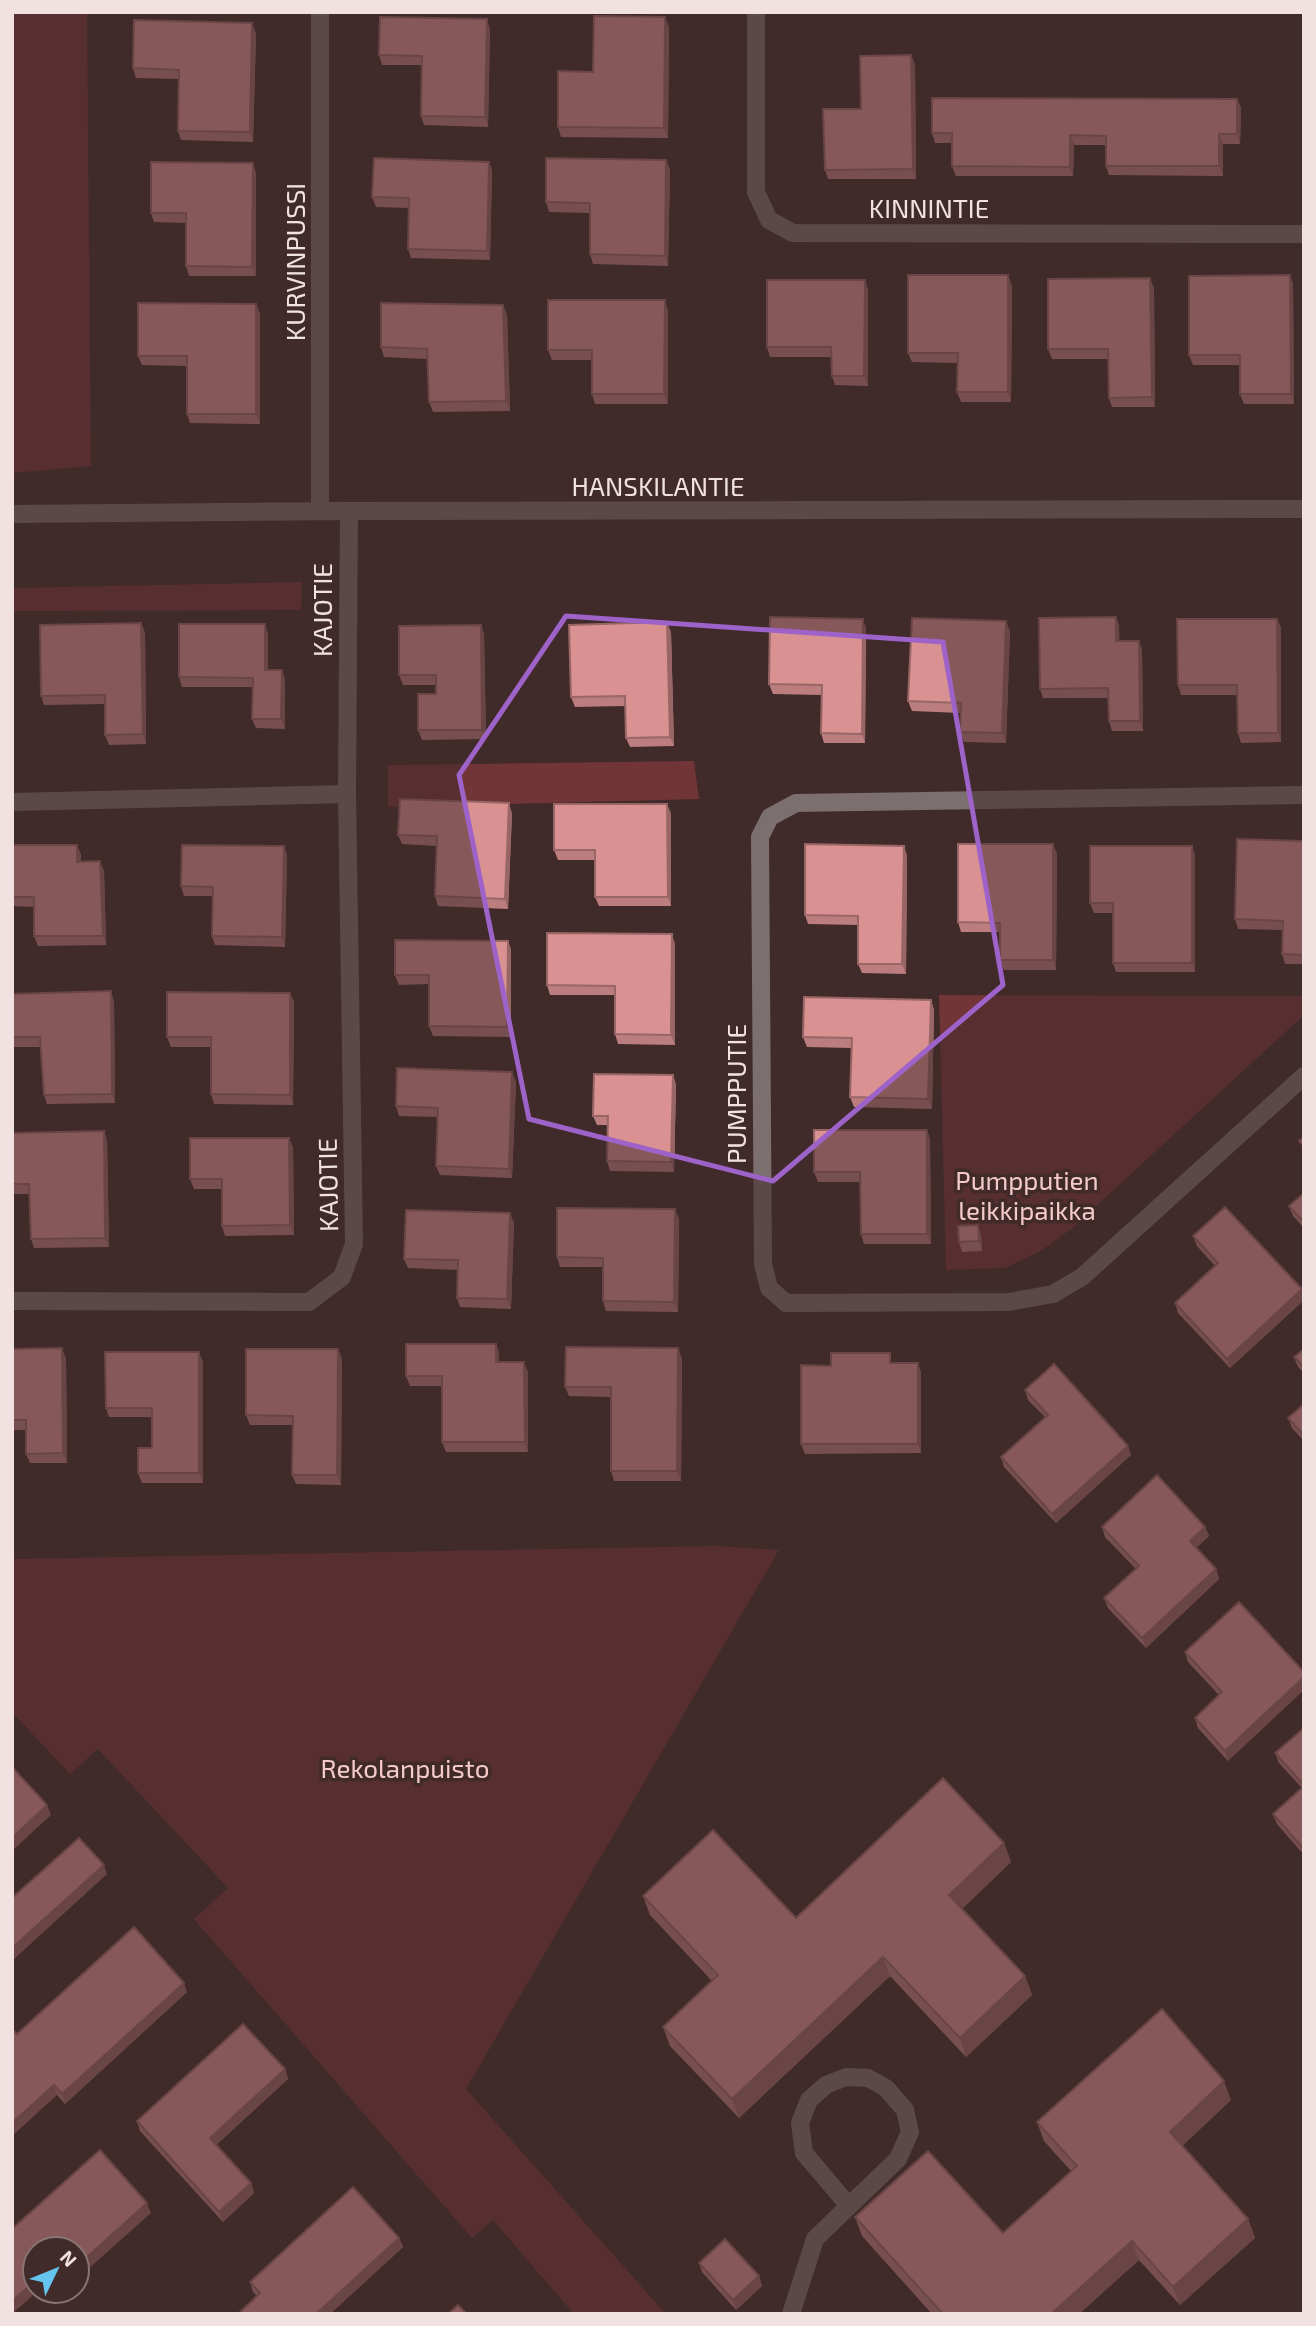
<svg xmlns="http://www.w3.org/2000/svg" width="1316" height="2326" font-family="'Exo 2',sans-serif">
<style>
.green{fill:#713538}
.lines{fill:none;stroke-linecap:round;stroke-linejoin:round}
.minor{stroke:#7b6f6f;stroke-width:18}
.wall{fill:#bb7d7e}
.shaded-wall{fill:#966}
.building{fill:#da9192;stroke:#966;stroke-width:2}
.marked{fill:none;stroke:#9e63c9;stroke-width:5;stroke-linejoin:round}
.labels{text-anchor:middle;dominant-baseline:central;stroke-width:7;stroke-linejoin:round;paint-order:stroke}
.street-label{font-size:26px;fill:#f1e2e1;stroke:#412a2a}
.park-label{font-size:26px;fill:#f4caca;stroke:#412a2a}
</style>
<rect width="100%" height="100%" fill="#412a2a"/>
<path class="green" d="M12 12H87L91 466 12 473Z
M302 582 301 610 12 611V588Z
M694 761 699 799 388 807V765Z
M939 995 1304 996V1015L1070 1230 1039 1252 1005 1268 946 1270Z
M715 1546 779 1550 466 2089 666 2314H574L493 2220 472 2238 194 1919 228 1888 98 1749 70 1774 12 1712V1559Z"/>
<g class="lines">
<path class="minor" d="M320 12V511
M756 12V192L769 220 793 233 1304 234
M12 514 349 511 1304 509
M1304 795 796 803 770 817 760 837 763 1264 769 1288 786 1303 1009 1302 1053 1294 1082 1277 1304 1076
M12 802 347 794
M12 1301 309 1302 342 1277 354 1244 347 794 349 511
M791 2314 815 2239 849 2206 898 2159 910 2132 905 2110 886 2088 868 2078 846 2077 826 2085 809 2100 800 2123 804 2153 849 2206"/>
</g>
<path class="wall" d="M669 27 668 138 561 137 558 127 593 72Z
M490 29 488 127 424 125 421 116 422 65H382L379 55Z
M256 33 253 142 181 140 178 131 179 79 136 78 133 68Z
M911 55 915 65 916 179H828L825 170 861 109Z
M1237 99 1241 108 1240 144H1223V176L1109 175 1106 166V145H1074L1073 176H956L952 166V143H935L932 133Z
M666 160 670 170 668 266 593 264 590 254V213L549 212 546 202Z
M489 162 492 171 490 260 411 258 408 249 409 208 376 207 372 197Z
M256 173V276H189L186 266V223L154 222 151 213Z
M1290 275 1293 284 1294 404H1244L1240 394V365H1193L1189 355Z
M865 280 868 290V386L835 385 832 376V357H770L767 347Z
M1012 285 1011 402H961L957 392 958 363 912 362 908 353Z
M1154 288 1155 407H1112L1109 398 1108 359H1052L1048 349Z
M503 305 507 315 510 411 433 412 429 402 427 359 384 357 381 347Z
M668 310V404H595L592 394V360H552L548 350Z
M260 313V424L190 423 187 414V366L142 365 138 356Z
M1116 617 1119 626V641H1139L1142 650 1143 731H1112L1109 721 1108 698H1043L1040 689Z
M1277 619 1281 628V742L1241 743 1238 733 1237 695H1181L1178 685Z
M141 623 145 633 146 744 109 745 105 735V704L44 705 41 696Z
M481 625 484 634 486 739 422 740 418 730 436 694V685H403L399 675Z
M866 628 865 743H824L821 733 822 695 773 694 769 684Z
M1010 631 1006 743 964 742 960 732 961 713 912 711 908 701Z
M671 632 674 746 630 747 626 738 625 706 575 707 571 697Z
M268 634V670H282L285 680V729L256 728 252 719 253 687H182L179 677Z
M512 813 508 909 438 906 435 896 437 846 402 844 398 835Z
M671 813V906H599L595 897V860H558L554 850Z
M1304 841V964H1285L1282 954V930L1238 929 1235 919Z
M1053 844 1057 854 1056 970H1004L1000 960V932H961L958 922Z
M12 845H77L81 855V862L104 871 106 945 38 946 34 936V907L12 906Z
M284 846 287 856 285 947 215 945 212 936 213 896H184L181 886Z
M1192 846 1195 856V972H1116L1113 963V913H1094L1090 903Z
M907 855 906 974 862 973 858 964V925L808 924 805 915Z
M508 941 511 950V1037L433 1036 429 1026V984L399 985 395 975Z
M675 944V1045L618 1044 615 1034V995H550L547 985Z
M290 993 294 1002 293 1105 214 1104 211 1094V1047H171L167 1037Z
M12 994 114 1001 115 1103 47 1104 44 1095 41 1047H12Z
M931 1000 934 1010 932 1109 854 1107 850 1097 852 1048 807 1047 803 1037Z
M673 1075 676 1085 674 1172 610 1171 607 1161 608 1125H597L593 1116Z
M516 1082 512 1178 440 1175 436 1166 437 1117 399 1116 396 1106Z
M927 1130 930 1140 931 1244H864L861 1234 860 1182H818L814 1172Z
M104 1131 107 1141 109 1247 34 1248 31 1239 30 1194H12V1133Z
M289 1138 293 1148 294 1235 225 1236 222 1226V1189H194L190 1179Z
M1304 1193V1228L1293 1216 1289 1206Z
M679 1219 678 1312 606 1311 603 1301V1267H560L557 1257Z
M514 1223 511 1309 460 1307 457 1298 458 1270 408 1268 404 1259Z
M981 1235 982 1251 962 1252 959 1242Z
M1193 1236 1302 1289 1304 1295V1300L1230 1368 1178 1313 1175 1303 1215 1266 1197 1246Z
M496 1344 499 1353V1362L528 1372V1452H446L442 1442V1386H410L406 1376Z
M12 1349 66 1358 67 1463H30L26 1454V1430H12Z
M1304 1349V1373L1298 1367 1294 1357Z
M682 1358 681 1481H614L611 1471V1397L569 1396 565 1387Z
M342 1359 341 1485 296 1484 292 1475V1425H250L246 1415Z
M203 1362V1483H142L138 1473 152 1448V1417H109L106 1408Z
M893 1363H918L921 1373V1453L805 1454 801 1444 831 1366Z
M1025 1390 1128 1446 1131 1455 1056 1523 1004 1467 1001 1457 1045 1417 1028 1400Z
M1304 1404V1441L1292 1428 1288 1418Z
M1102 1527H1205L1209 1536 1196 1548 1216 1569 1219 1579 1146 1648 1108 1608 1104 1598 1136 1569 1105 1537Z
M1239 1602 1228 1761 1198 1728 1195 1718 1219 1695 1188 1662 1185 1652Z
M1304 1728V1855L1277 1824 1273 1814 1302 1788 1279 1763 1275 1753Z
M1004 1843 1011 1862 962 1909 1025 1976 1032 1995 966 2057 890 1976 739 2118 670 2046 663 2027 712 1981 650 1915 643 1896 796 1918Z
M187 1992 65 2104 57 2095 17 2034Z
M285 2069 288 2079 216 2145 251 2183 254 2193 223 2222 140 2131 137 2121Z
M1231 2100 1182 2146 1248 2219 1255 2238 1180 2305 1139 2260 1079 2314H932L862 2236 855 2217 1003 2233 1071 2171 1044 2141 1037 2122Z
M399 2238 403 2247 330 2314H238L257 2296 253 2292 250 2282Z
M699 2263 759 2276 762 2286 736 2310 702 2272Z"/>
<path class="shaded-wall" d="M665 17 669 27 668 138 664 128Z
M487 19 490 29 488 127 485 117Z
M252 23 256 33 253 142 250 132Z
M911 55 915 65 916 179 913 169Z
M1237 99 1241 108 1240 144 1237 134Z
M1219 134 1223 144V176L1219 166Z
M1070 135 1074 145 1073 176 1070 167Z
M666 160 670 170 668 266 665 256Z
M489 162 492 171 490 260 487 251Z
M253 163 256 173V276L252 267Z
M1008 275 1012 285 1011 402 1008 392Z
M1290 275 1293 284 1294 404 1291 394Z
M1150 278 1154 288 1155 407 1152 397Z
M865 280 868 290V386L864 376Z
M665 300 668 310V404L664 394Z
M256 304 260 313V424L256 414Z
M503 305 507 315 510 411 506 401Z
M1116 617 1119 626 1120 651 1116 641Z
M863 619 866 628 865 743 862 734Z
M1277 619 1281 628V742L1278 733Z
M1006 621 1010 631 1006 743 1002 733Z
M667 622 671 632 674 746 670 737Z
M141 623 145 633 146 744 143 734Z
M265 624 268 634V680L265 670Z
M481 625 484 634 486 739 482 730Z
M1139 641 1142 650 1143 731 1140 721Z
M282 670 285 680V729L281 719Z
M509 803 512 813 508 909 505 899Z
M667 804 671 813V906L668 897Z
M1053 844 1057 854 1056 970 1053 960Z
M77 845 81 855 80 872 77 862Z
M284 846 287 856 285 947 282 937Z
M904 846 907 855 906 974 902 964Z
M1192 846 1195 856V972L1192 963Z
M100 861 104 871 106 945 103 936Z
M672 934 675 944V1045L671 1035Z
M508 941 511 950V1037L507 1027Z
M111 991 114 1001 115 1103 112 1094Z
M290 993 294 1002 293 1105 290 1095Z
M931 1000 934 1010 932 1109 928 1099Z
M512 1072 516 1082 512 1178 509 1169Z
M673 1075 676 1085 674 1172 671 1162Z
M927 1130 930 1140 931 1244 927 1234Z
M104 1131 107 1141 109 1247 105 1238Z
M289 1138 293 1148 294 1235 290 1225Z
M675 1209 679 1219 678 1312 674 1302Z
M510 1213 514 1223 511 1309 507 1299Z
M978 1225 981 1235 982 1251 979 1241Z
M1302 1289 1304 1295V1300L1230 1368 1227 1359Z
M496 1344 499 1353V1372L496 1362Z
M62 1348 66 1358 67 1463 63 1453Z
M678 1348 682 1358 681 1481 677 1471Z
M338 1349 342 1359 341 1485 337 1475Z
M199 1352 203 1362V1483L199 1473Z
M524 1362 528 1372V1452L525 1442Z
M918 1363 921 1373V1453L918 1444Z
M1128 1446 1131 1455 1056 1523 1052 1514Z
M1205 1527 1209 1536 1193 1551 1190 1541Z
M1216 1569 1219 1579 1146 1648 1142 1638Z
M1304 1677V1690L1228 1761 1225 1751Z
M47 1805 51 1815 12 1851V1838Z
M1004 1843 1011 1862 956 1914 949 1895Z
M104 1865 107 1874 12 1961V1948Z
M883 1957 890 1976 739 2118 732 2099Z
M1025 1976 1032 1995 966 2057 960 2038Z
M184 1983 187 1992 65 2104 62 2094Z
M285 2069 288 2079 213 2148 210 2138Z
M1224 2081 1231 2100 1177 2151 1170 2132Z
M54 2085 57 2095 12 2136V2123Z
M251 2183 254 2193 223 2222 219 2212Z
M147 2203 151 2213 77 2279V2266Z
M1248 2219 1255 2238 1180 2305 1173 2287Z
M399 2238 403 2247 330 2314H316Z
M1132 2241 1139 2260 1079 2314H1051Z
M759 2276 762 2286 736 2310 733 2300Z
M35 2281V2291H38L12 2314V2301Z
M54 2291H64L56 2298Z"/>
<path class="building" d="M594 16 665 17 664 128 558 127V71L593 72Z
M380 17 487 19 485 117 421 116 422 56 379 55Z
M134 20 252 23 250 132 178 131 179 70 133 68Z
M911 55 913 169 825 170 823 109H861L860 56Z
M932 98 1237 99V134H1219V166H1106V136L1070 135V167L952 166V133H932Z
M374 158 489 162 487 251 408 249 409 198 372 197Z
M546 158 666 160 665 256 590 254V203L546 202Z
M151 162 253 163 252 267 186 266V213H151Z
M908 275H1008V392H957L958 353H908Z
M1290 275 1291 394H1240V355H1189V276Z
M1150 278 1152 397 1109 398 1108 349H1048V279Z
M767 280H865L864 376H832L831 347H767Z
M548 300H665L664 394H592V350H548Z
M138 303 256 304V414H187V356H138Z
M381 303 503 305 506 401 429 402 427 349 381 347Z
M770 617 863 619 862 734 821 733 822 685 769 684Z
M1116 617V641H1139L1140 721H1109L1108 688 1040 689 1039 618Z
M912 618 1006 621 1002 733 960 732 961 703 908 701Z
M1177 619H1277L1278 733H1238L1237 685H1178Z
M667 622 670 737 626 738 625 696 571 697 569 625Z
M141 623 143 734 105 735V695L41 696 40 625Z
M179 624H265V670H282L281 719H252L253 678 179 677Z
M481 625 482 730H418V694H436V675H399V626Z
M400 799 509 803 505 899 435 896 437 836 398 835Z
M554 804H667L668 897H595V850H554Z
M1237 839 1304 841V955L1282 954 1283 921 1235 919Z
M805 844 904 846 902 964H858V916L805 915Z
M958 844H1053V960H1000V923L958 922Z
M12 845H77V862L100 861 103 936H34V897H12Z
M182 845 284 846 282 937 212 936 213 887 181 886Z
M1090 846H1192V963H1113V903H1090Z
M547 933 672 934 671 1035 615 1034V986L547 985Z
M395 940 508 941 507 1027 429 1026V975H395Z
M111 991 112 1094 44 1095 40 1037H12V994Z
M167 992 290 993V1095L211 1094V1037H167Z
M804 997 931 1000 928 1099 850 1097 852 1038 803 1037Z
M397 1068 512 1072 509 1169 436 1166 438 1108 396 1106Z
M594 1074 673 1075 671 1162 607 1161 608 1116H593Z
M814 1130H927V1234H861L860 1172H814Z
M104 1131 105 1238 31 1239 29 1184H12V1133Z
M1304 1137V1146L1299 1141Z
M190 1138H289L290 1225 222 1226V1179H190Z
M1304 1193V1222L1289 1206Z
M1225 1207 1302 1289 1227 1359 1175 1303 1218 1263 1193 1236Z
M557 1208 675 1209 674 1302 603 1301V1258L557 1257Z
M406 1210 510 1213 507 1299 457 1298 458 1260 404 1259Z
M978 1225 979 1241 959 1242 958 1226Z
M406 1344H496V1362H524L525 1442H442V1376H406Z
M566 1347 678 1348 677 1471H611V1387H565Z
M62 1348 63 1453 26 1454V1420H12V1349Z
M246 1349H338L337 1475H292L293 1416 246 1415Z
M1304 1349V1367L1294 1357Z
M105 1352H199V1473H138V1448H152V1408H106Z
M831 1353H890V1363H918V1444H801V1365L831 1366Z
M1054 1364 1128 1446 1052 1514 1001 1457 1048 1415 1025 1390Z
M1304 1404V1435L1288 1418Z
M1157 1475 1205 1527 1190 1541 1216 1569 1142 1638 1104 1598 1139 1566 1102 1527Z
M1239 1602 1304 1672V1677L1225 1751 1195 1718 1222 1692 1185 1652Z
M1304 1728V1785L1275 1753Z
M12 1767 47 1805 12 1838Z
M943 1778 1004 1843 949 1895 1025 1976 960 2038 883 1957 732 2099 663 2027 718 1975 643 1896 713 1830 796 1918Z
M1304 1786V1849L1273 1814Z
M79 1838 104 1865 12 1948V1898Z
M134 1927 184 1983 62 2094 54 2085 12 2123V2029L17 2034Z
M1162 2009 1224 2081 1170 2132 1248 2219 1173 2287 1132 2241 1051 2314H943L855 2217 928 2151 1003 2233 1077 2166 1037 2122Z
M243 2024 285 2069 210 2138 251 2183 219 2212 137 2121Z
M100 2150 147 2203 77 2266V2249H35V2281L12 2301V2229Z
M353 2187 399 2238 316 2314H238L260 2293 250 2282Z
M725 2239 759 2276 733 2300 699 2263Z
M458 2305 467 2314H448Z"/>
<path d="M0 0H1316V2326H0ZM566 616 943 642 1003 985 773 1181 529 1119 459 775Z" fill="#412a2a" fill-opacity=".55" fill-rule="evenodd"/>
<path class="marked" d="M566 616 943 642 1003 985 773 1181 529 1119 459 775Z"/>
<g class="labels">
<g class="street-label">
<text x="929" y="207">KINNINTIE</text>
<text transform="translate(294 262) rotate(-90)">KURVINPUSSI</text>
<text x="658" y="485">HANSKILANTIE</text>
<text transform="translate(321 610) rotate(-90)">KAJOTIE</text>
<text transform="translate(735 1094) rotate(-90)">PUMPPUTIE</text>
<text transform="translate(327 1185) rotate(-91)">KAJOTIE</text>
</g>
<g class="park-label">
<text x="1027" y="1179">Pumpputien<tspan x="1027" dy="30">leikkipaikka</tspan></text>
<text x="405" y="1767">Rekolanpuisto</text>
</g>
</g>
<rect width="1316" height="2326" fill="none" stroke="#f1e2e1" stroke-width="28"/>
<g transform="translate(56 2270) rotate(47)"><circle r="33" fill="#412a2a" stroke="#877473" stroke-width="2"/>
<path d="M0-5L12 26L0 18L-12 26Z" fill="#65c5ee"/>
<text y="-10" font-size="19" font-weight="bold" text-anchor="middle" fill="#f1e2e1">N</text>
</g>
</svg>
